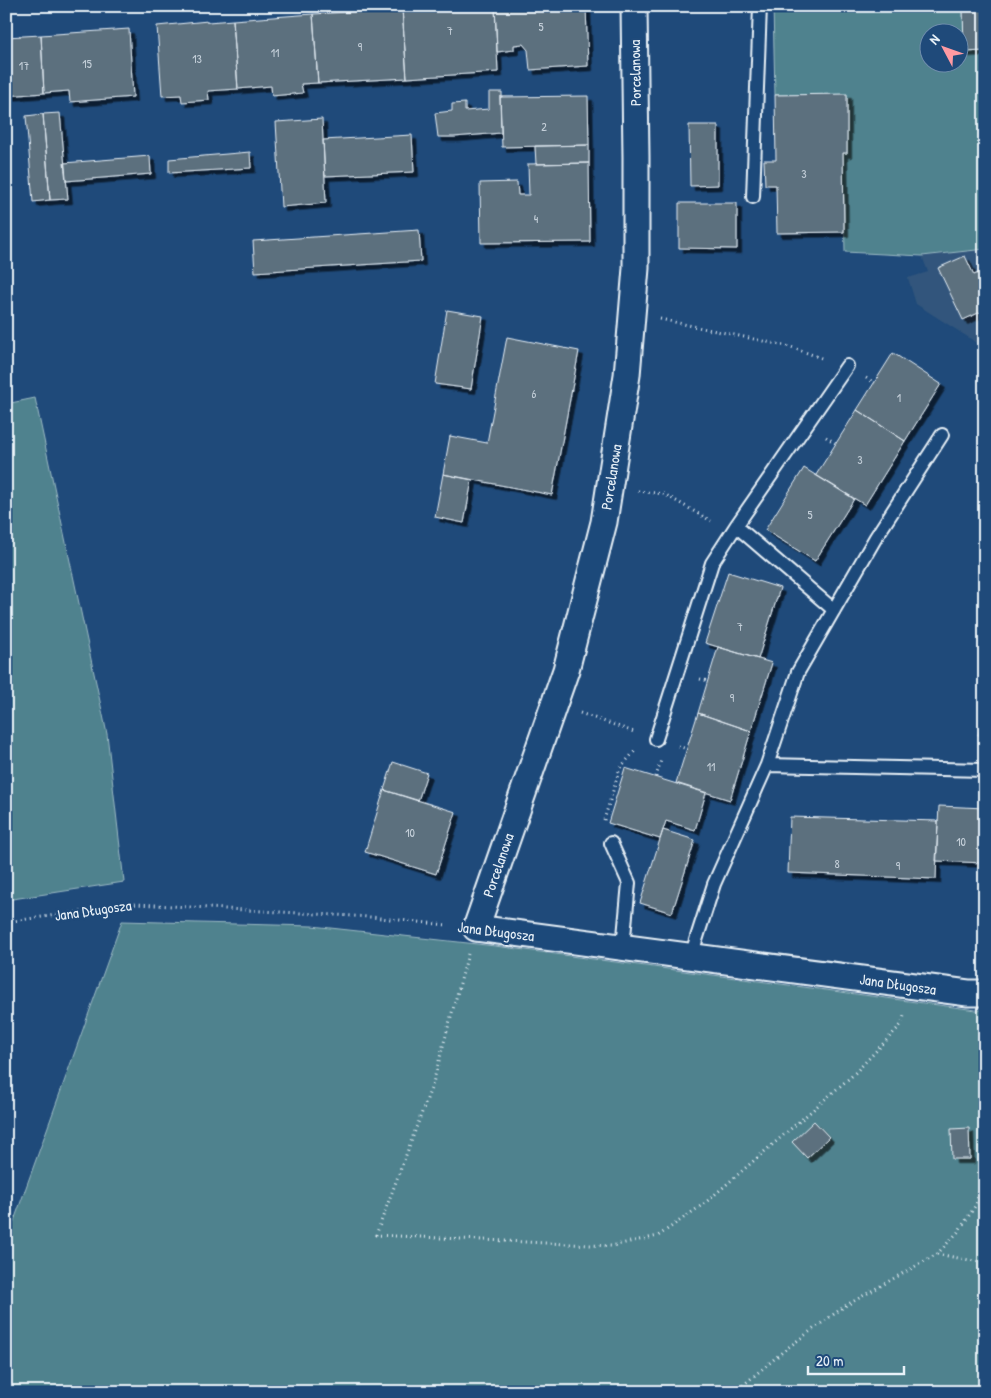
<svg xmlns="http://www.w3.org/2000/svg" width="991" height="1398" font-family="'Patrick Hand',sans-serif">
<style>
.built{fill:#31557b}
.green{fill:#4f828e;stroke:#9cbac3;fill-rule:evenodd}
.building{fill:#5c6f7e;stroke:#e8f1f8;filter:url(#shadow)}
.lines{fill:none;stroke-linecap:round;stroke-linejoin:round}
.lane-casing{stroke:#e8f1f8;stroke-width:16}
.street-casing{stroke:#e8f1f8;stroke-width:29}
.path{stroke:#e8f1f8;stroke-width:3;stroke-dasharray:1 4;stroke-linecap:butt}
.lane{stroke:#1f4a7a;stroke-width:12}
.street{stroke:#1f4a7a;stroke-width:25}
.labels{text-anchor:middle;dominant-baseline:central;stroke-width:5;stroke-linejoin:round;paint-order:stroke}
.number-label{font-size:12px;fill:#c5d0da}
.street-label{font-size:15px;fill:#e8f1f8;stroke:#1f4a7a}
</style>
<defs>
<filter id="shadow"><feDropShadow dx="4.5" dy="4.5" stdDeviation="0" flood-color="#0009"/></filter>
</defs>
<rect width="100%" height="100%" fill="#1f4a7a"/>
<filter id="ink" filterUnits="userSpaceOnUse"><feTurbulence type="fractalNoise" baseFrequency=".02" numOctaves="2"/><feDisplacementMap in="SourceGraphic" scale="10" xChannelSelector="R" yChannelSelector="G"/><feConvolveMatrix kernelMatrix="1 2 1 2 8 2 1 2 1" color-interpolation-filters="sRGB"/></filter>
<g filter="url(#ink)">
<path class="built" d="M985 249V348L916 304 908 278 928 272 922 256Z"/>
<path class="green" d="M773 6H963L964 51 982 52 985 140V249L922 256 845 252 843 153 847 152V95H775ZM928 32H958V62H928Z
M35 398 107 734 124 882 6 900V404Z
M122 921 312 926 495 946 976 1010H985V1392H6V1243Z"/>
<path class="building" d="M439 6H495L498 72 407 78 402 9Z
M495 6H586L588 66 530 70 528 50 523 44 514 45V50L497 52Z
M963 6H985V51L964 52Z
M402 9 407 78 318 83 313 14Z
M313 14 318 83 301 84 303 93 272 96 271 86 238 89 233 20Z
M233 20 238 89 208 91 209 100 182 102 181 95 162 96 157 26 208 21V22Z
M129 29 133 97 70 102 69 91 44 93 41 35Z
M41 35 44 93 6 96V37Z
M489 92H502V97H500L501 133 454 137H438L435 113 452 111V104L465 103V111L489 109Z
M847 94V153H843L844 232 777 233 776 185H765L764 160H776L775 95Z
M588 96 589 145 502 147 500 97Z
M60 113 68 199 50 200 43 114Z
M43 114 50 200 33 202 26 116Z
M322 119 326 203 281 207 276 122Z
M689 125H718V185L690 186Z
M412 135 414 172 325 176 323 140Z
M589 145V163L536 164 535 146Z
M250 152 251 168 169 173V159Z
M150 156 151 174 66 181 64 163Z
M589 163 590 242 481 243 480 183 517 182 518 195H529L528 164Z
M679 203H737V249L679 248Z
M419 230 421 261 255 272 253 241Z
M965 256 974 275 985 270V310L963 320 938 268Z
M447 310 483 316 471 389 435 384Z
M507 337 579 351 552 495 443 474 450 436 487 443Z
M893 353 941 384 905 441 857 410Z
M857 410 905 441 865 505 816 475Z
M804 468 854 499 815 561 765 530Z
M443 474 472 480 464 523 435 517Z
M728 572 780 588 758 659 705 643Z
M718 647 772 663 751 731 698 713Z
M698 713 751 731 730 800 676 783Z
M985 713V737L978 735Z
M393 762 427 773 418 801 384 790Z
M625 768 706 793 695 830 666 821 660 839 608 823Z
M384 790 456 812 436 874 365 852Z
M939 806 985 808V863L936 861Z
M790 817 938 821 936 879 788 873Z
M663 830 695 840 672 913 640 903Z
M814 1121 829 1137 807 1158 792 1142Z
M969 1128 970 1159H952L951 1129Z
M422 1388 443 1391V1392H421Z"/>
<g class="lines">
<defs>
<path id="lane" d="M753 197 760 6
M834 610 736 526 847 366
M656 739 712 563 736 526
M767 765 985 770
M611 843 629 883 623 947
M691 956 714 884 767 765 798 672 876 537 942 435"/>
<path id="street" d="M634 6 636 157V268L627 375 604 522 566 670 476 928 968 993H985"/>
</defs>
<use href="#lane" class="lane-casing"/>
<use href="#street" class="street-casing"/>
<path class="path" d="M660 319 791 347 824 359
M866 378 875 383
M826 437 837 444
M638 491 664 494 711 521
M700 679 708 681
M580 713 634 732
M678 746 687 749
M656 777 661 760
M604 820 620 768 636 750
M6 922 136 904 371 917 447 925
M468 954 433 1083 376 1235 611 1246 658 1236 705 1203 853 1075 901 1025 905 1013
M984 1021 985 1034
M937 1254 985 1263
M735 1392 786 1349 845 1306 937 1254 958 1232 976 1205 982 1178 985 1083"/>
<use href="#lane" class="lane"/>
<use href="#street" class="street"/>
</g>
</g>
<g class="labels">
<g class="number-label">
<text x="541" y="26">5</text>
<text x="450" y="30">7</text>
<text x="360" y="46">9</text>
<text x="275" y="52">11</text>
<text x="197" y="58">13</text>
<text x="87" y="63">15</text>
<text x="24" y="65">17</text>
<text x="544" y="126">2</text>
<text x="804" y="173">3</text>
<text x="536" y="218">4</text>
<text x="534" y="393">6</text>
<text x="899" y="397">1</text>
<text x="860" y="459">3</text>
<text x="810" y="514">5</text>
<text x="740" y="626">7</text>
<text x="732" y="697">9</text>
<text x="711" y="766">11</text>
<text x="410" y="832">10</text>
<text x="961" y="841">10</text>
<text x="837" y="863">8</text>
<text x="898" y="865">9</text>
</g>
<g class="street-label">
<text transform="translate(635 73) rotate(-91)">Porcelanowa</text>
<text transform="translate(611 477) rotate(-81)">Porcelanowa</text>
<text transform="translate(498 865) rotate(-71)">Porcelanowa</text>
<text transform="translate(93 910) rotate(-8)">Jana Długosza</text>
<text transform="translate(496 931) rotate(7)">Jana Długosza</text>
<text transform="translate(898 984) rotate(8)">Jana Długosza</text>
</g>
</g>
<rect width="991" height="1398" fill="none" stroke="#1f4a7a" stroke-width="25"/>
<rect x="12" y="12" width="966" height="1373" fill="none" stroke="#e8f1f8" stroke-width="2" filter="url(#ink)"/>
<g transform="translate(944 48) rotate(311)"><circle r="24" fill="#1f4a7a" stroke="#6f8dac"/>
<path d="M0-4L9 19L0 12L-9 19Z" fill="#ff9aa2"/>
<text y="-8" font-size="14" font-weight="bold" text-anchor="middle" fill="#e8f1f8">N</text>
</g>
<path d="M808 1366v8h96v-8" fill="none" stroke="#e8f1f8" stroke-width="2.5"/>
<text x="816" y="1366" font-size="15" fill="#e8f1f8" stroke="#1f4a7a" stroke-width="4" paint-order="stroke">20 m</text>
</svg>
